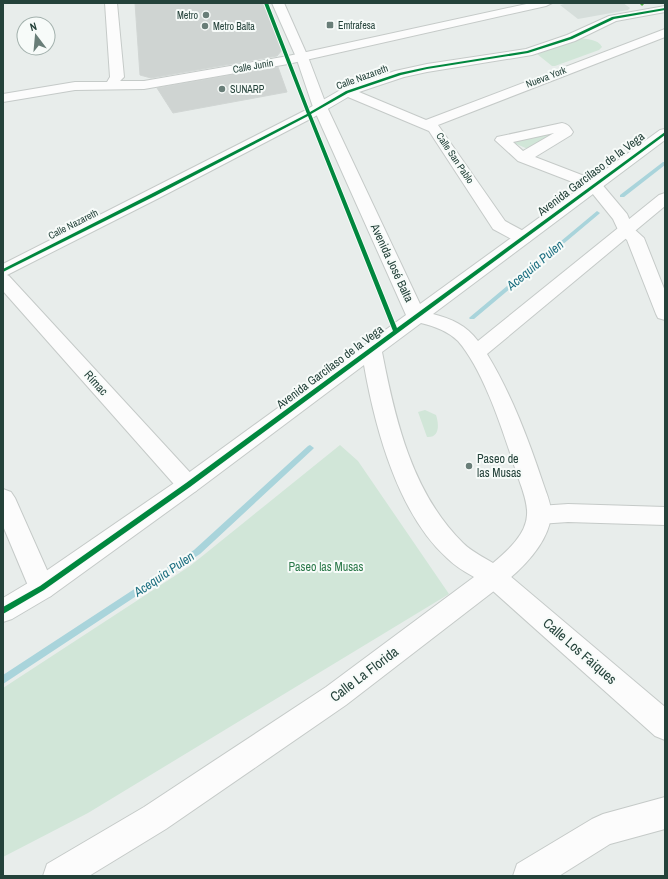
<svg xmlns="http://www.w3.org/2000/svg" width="668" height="879" font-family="'Archivo Narrow',sans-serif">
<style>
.built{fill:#d6dedb}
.green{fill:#d1e6d8}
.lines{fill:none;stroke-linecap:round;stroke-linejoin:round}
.stream{fill:#a9d4db;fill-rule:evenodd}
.building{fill:#cfd4d2;stroke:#d1d6d4}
.minor-casing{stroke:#c5cac8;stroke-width:2}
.tertiary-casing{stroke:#c5cac8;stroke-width:2}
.minor{fill:#fcfcfc;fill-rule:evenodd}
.tertiary{fill:#fcfcfc;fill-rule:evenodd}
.quiet{stroke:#55b346;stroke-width:3;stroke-dasharray:6 3;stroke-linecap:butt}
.cycleway-casing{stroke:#f7fbf9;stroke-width:2}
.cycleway{fill:#00873e;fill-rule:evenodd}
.poi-dot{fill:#697e78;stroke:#f7fbf9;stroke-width:1.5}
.labels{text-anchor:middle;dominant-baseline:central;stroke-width:4;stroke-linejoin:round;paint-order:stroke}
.far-poi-label{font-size:10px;fill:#24423a;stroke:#f7fbf9;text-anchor:start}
.far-street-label{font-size:10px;fill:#24423a;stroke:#f7fbf9}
.street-label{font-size:12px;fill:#24423a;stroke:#f7fbf9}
.poi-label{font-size:12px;fill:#24423a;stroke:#f7fbf9;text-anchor:start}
.park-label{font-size:12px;fill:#2d7a4b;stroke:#f7fbf9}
.water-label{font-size:13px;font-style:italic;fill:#1c6f80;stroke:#f7fbf9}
.near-street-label{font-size:14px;fill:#24423a;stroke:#f7fbf9}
</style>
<rect width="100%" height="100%" fill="#e8edeb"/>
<path class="built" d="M568 3H623L630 8 628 10 578 19 560 5Z"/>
<path class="green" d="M578 38C587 39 598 39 602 47L599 50 555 66H552L537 54Z
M555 132 557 134 530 150 512 142Z
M425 410 436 415C439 424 440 438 427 437L418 412Z
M340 445 358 461 449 594 88 813 3 857V688L190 566Z"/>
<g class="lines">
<path class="stream" d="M663 162H665V165L624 197H620V195Z
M597 211 600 213 599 214 474 319H470L469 318 470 317Z
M310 445 314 448 312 450 200 554 3 684V675L194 550 308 446Z"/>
</g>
<path class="building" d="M135 3H265L283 49 277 56 151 78 140 75Z
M278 67 287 92 173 113 157 88Z"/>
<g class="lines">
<defs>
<path id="minor" d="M105 3H117L124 77 120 81H144L288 56 531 3H552L546 6 288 64 144 89 75 90 3 102V94L75 82H107L110 77Z
M665 6V12L616 21 575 41 532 55 427 72 404 77 359 92 426 120 665 29V37L438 125 505 221 529 234 532 238 529 242 523 243 517 242 493 229 429 131 348 97 314 117 159 198 7 275 9 276 196 479 200 485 196 491 188 494 180 491 3 291V264L304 111 342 89 395 71 427 64 526 49 567 35 609 16Z
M562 123C568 124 570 127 573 132L571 135 535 157 600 182 627 214 633 228 644 238 665 291V320L658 318 656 314 627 240 620 234 613 219 588 188 518 161 495 140 497 137ZM554 133 523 151 513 142Z
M3 489 11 492 15 498 55 588 51 596 42 599 33 596 29 588 3 526Z
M568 504 665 507V525L568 522 539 524 531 522 527 515 531 508 539 506Z
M494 566 503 570 665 707V740L655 736 485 584 481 577 485 570Z
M665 797V829L610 844 559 876H513L517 864 592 819 603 814Z"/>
<path id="tertiary" d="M272 3H284L308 57 327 107 420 304 660 130 665 129V140L433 314C452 319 466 325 478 341L659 195 665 193V206L487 354C512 395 529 441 544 486 547 495 552 506 551 516 548 543 523 568 503 584L346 705 166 829 89 876H43L47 864 144 807 326 687 474 577C465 572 455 566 447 558 398 514 375 428 364 365L196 491 51 596 12 619 3 622V598L33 580 180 479 406 315 313 107 296 57ZM421 323C434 326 448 331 458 341 485 372 504 435 517 474 521 486 528 502 527 515 526 535 507 551 493 563 483 557 471 551 463 543 412 493 395 419 382 352Z"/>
</defs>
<use href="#minor" class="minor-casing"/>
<use href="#tertiary" class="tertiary-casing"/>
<use href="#minor" class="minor"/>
<use href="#tertiary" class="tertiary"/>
<path class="quiet" d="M641 5 643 3"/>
<defs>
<path id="cycleway" d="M264 3H268L310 112 346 91 399 73 427 67 527 51 570 37 612 17 665 8V10L614 19 572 39 528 53 427 69 401 75 348 93 311 114 397 328 665 132V135L190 487 44 590 3 614V607L40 586 186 483 393 331 308 116 155 196 3 272V269L151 194 307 114Z"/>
</defs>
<use href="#cycleway" class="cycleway-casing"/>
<use href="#cycleway" class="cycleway"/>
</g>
<g class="poi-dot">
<circle cx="206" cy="15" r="4"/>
<rect x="326" y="21" width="8" height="8" rx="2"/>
<circle cx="205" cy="26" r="4"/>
<circle cx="222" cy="89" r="4"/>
<circle cx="469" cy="466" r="4"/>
</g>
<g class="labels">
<g class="far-poi-label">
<text x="198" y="15" text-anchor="end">Metro</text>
<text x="338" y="25">Emtrafesa</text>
<text x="213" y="26">Metro Balta</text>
<text x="230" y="89">SUNARP</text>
</g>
<g class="far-street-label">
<text transform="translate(253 66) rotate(-10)">Calle Junín</text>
<text transform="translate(362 77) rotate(-20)">Calle Nazareth</text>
<text transform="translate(546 77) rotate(-21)">Nueva York</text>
<text transform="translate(455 158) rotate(56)">Calle San Pablo</text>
<text transform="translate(73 224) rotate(-27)">Calle Nazareth</text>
</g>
<g class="street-label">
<text transform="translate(591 174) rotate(-37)">Avenida Garcilaso de la Vega</text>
<text transform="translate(392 263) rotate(65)">Avenida José Balta</text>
<text transform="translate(330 367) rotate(-37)">Avenida Garcilaso de la Vega</text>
<text transform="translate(96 383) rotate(48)">Rímac</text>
</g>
<g class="poi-label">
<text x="477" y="459">Paseo de<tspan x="477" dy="14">las Musas</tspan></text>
</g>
<g class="park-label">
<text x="326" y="567">Paseo las Musas</text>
</g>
<g class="water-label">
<text transform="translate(535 265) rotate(-40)">Acequia Pulen</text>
<text transform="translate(164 574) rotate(-34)">Acequia Pulen</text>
</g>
<g class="near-street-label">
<text transform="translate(580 651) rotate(41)">Calle Los Faiques</text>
<text transform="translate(364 674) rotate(-37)">Calle La Florida</text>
</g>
</g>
<rect width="668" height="879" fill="none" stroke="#24423a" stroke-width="8"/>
<g transform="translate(36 36) rotate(344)"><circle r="19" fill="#f7fbf9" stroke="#a3b1ad"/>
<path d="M0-3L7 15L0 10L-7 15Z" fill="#697e78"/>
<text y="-6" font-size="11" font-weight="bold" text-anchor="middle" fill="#24423a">N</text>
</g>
</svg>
